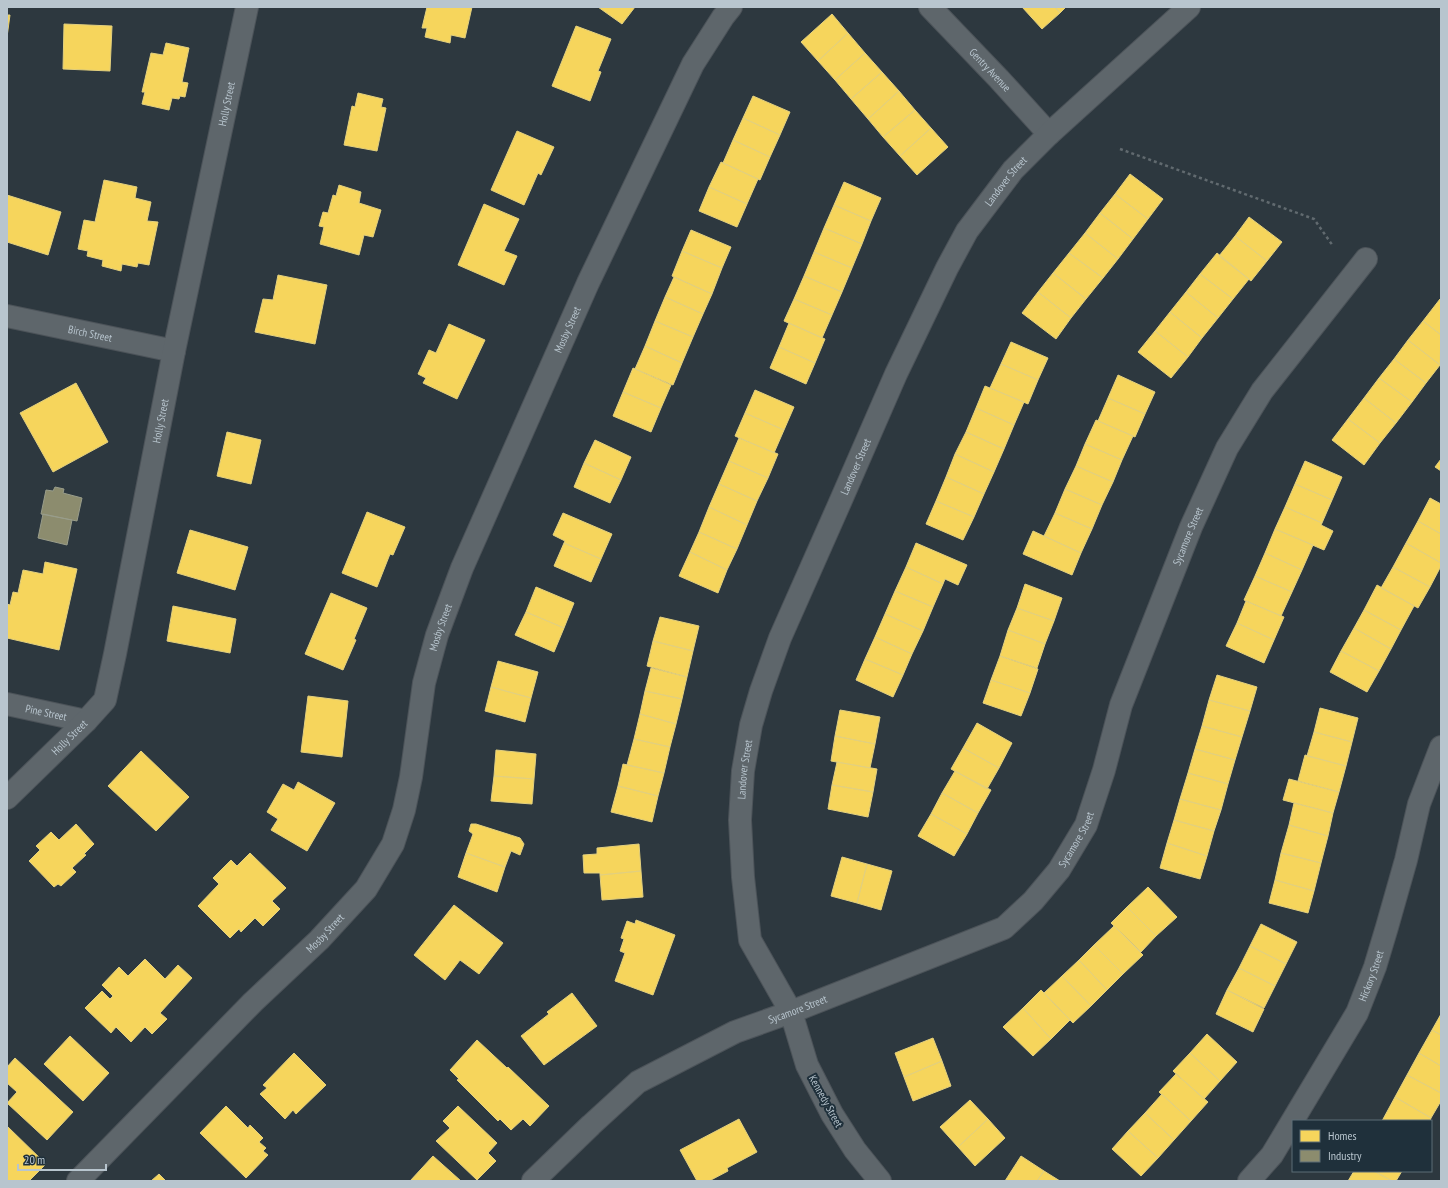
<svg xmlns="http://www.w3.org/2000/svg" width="1448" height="1188" font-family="'PT Sans Narrow',sans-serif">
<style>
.homes{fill:#f6d55c;stroke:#e3d07e}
.industry{fill:#8c8c6e;stroke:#999d8b}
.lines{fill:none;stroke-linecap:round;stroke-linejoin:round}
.minor-casing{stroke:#4c5359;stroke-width:24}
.path{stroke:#616a6f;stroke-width:2.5;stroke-dasharray:3 3;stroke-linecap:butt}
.minor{stroke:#5e666b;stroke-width:22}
.labels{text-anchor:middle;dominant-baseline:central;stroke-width:4;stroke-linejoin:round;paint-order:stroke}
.street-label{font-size:11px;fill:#b8c5ce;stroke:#1f303b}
</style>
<rect width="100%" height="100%" fill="#2d383f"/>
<path class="homes" d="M427 7H472L465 38 451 35 450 43 425 37 427 28H422Z
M598 7H635L622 24Z
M1022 7H1055L1060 13 1042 29Z
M1055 7H1066L1060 13Z
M832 14 848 33 818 61 801 42Z
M7 15H10L7 37Z
M64 24 112 26 110 71 63 69Z
M576 26 611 39 598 71 601 72 590 101 552 86Z
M848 33 865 53 835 80 818 61Z
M166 43 189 48 182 82 188 83 185 97 180 96 179 99 172 98 169 110 142 104 145 92H142L151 53 163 55Z
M865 53 882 72 851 99 835 80Z
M882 72 899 91 868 119 851 99Z
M899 91 915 110 883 137 868 119Z
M358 93 383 99 381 107 386 108 377 151 344 145 352 106 355 107Z
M753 96 790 112 780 135 743 118Z
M915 110 931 128 900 156 883 137Z
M743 118 780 135 770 157 733 140Z
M931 128 948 147 917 175 900 156Z
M517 131 554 147 541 175 538 173 524 205 491 190Z
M733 140 770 157 760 180 723 163Z
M721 162 758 179 747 204 709 187Z
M1130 174 1163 199 1148 219 1115 194Z
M104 180 137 187 135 198 151 202 147 221 158 222 149 265 138 263 137 267 122 264 121 271 102 266 103 260 87 256 88 251 78 249 84 220 95 222Z
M844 182 881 198 871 221 834 205Z
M339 185 361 192 359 203 381 210 373 237 364 235 359 255 320 244 324 227 319 226 323 212 328 213 333 195 336 196Z
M709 187 747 204 737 227 699 211Z
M1115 194 1148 219 1133 239 1100 213Z
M7 195 61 212 48 255 7 242Z
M484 204 519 219 504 251 517 256 504 285 458 265Z
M834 205 871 221 862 244 824 228Z
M1100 213 1133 239 1118 259 1085 233Z
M1249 217 1282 242 1267 261 1235 236Z
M824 228 862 244 852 268 814 252Z
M691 230 731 247 722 268 682 251Z
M1085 233 1118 259 1103 278 1069 253Z
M1235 236 1267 261 1251 281 1219 256Z
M682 251 722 268 712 294 672 276Z
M814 252 852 268 842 292 804 276Z
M1069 253 1103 278 1086 299 1053 273Z
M1217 253 1249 279 1233 299 1200 274Z
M1053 273 1086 299 1071 318 1038 292Z
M1200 274 1233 299 1218 318 1186 292Z
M278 275 327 285 315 344 255 332 263 299 273 300Z
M804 276 842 292 832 315 794 299Z
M674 277 712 294 703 314 665 297Z
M1038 292 1071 318 1056 339 1022 313Z
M1186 292 1218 318 1202 338 1170 312Z
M665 297 703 314 693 337 655 321Z
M794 299 832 315 822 338 784 321Z
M1440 299 1441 300V335L1423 321Z
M1170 312 1202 338 1188 357 1155 331Z
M655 321 693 337 682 363 645 346Z
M1423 321 1441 335 1440 365 1408 340Z
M789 323 825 339 815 363 779 347Z
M449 324 485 340 457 399 423 383 426 378 418 374 429 350 436 353Z
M1155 331 1188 357 1171 378 1138 352Z
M1408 340 1440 365 1426 383 1394 359Z
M1011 342 1048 358 1038 380 1001 364Z
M645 346 682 363 673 385 635 369Z
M779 347 815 363 806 384 770 368Z
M1394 359 1426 383 1412 402 1379 378Z
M1001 364 1038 380 1028 404 990 388Z
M633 368 671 385 661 408 623 392Z
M1118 375 1155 392 1145 414 1108 398Z
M1379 378 1412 402 1396 423 1364 398Z
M76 383 108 442 53 472 20 413Z
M985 386 1024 402 1014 425 976 408Z
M755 390 794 407 784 430 745 413Z
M623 392 661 408 651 432 613 416Z
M1108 398 1145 414 1135 437 1098 421Z
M1364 398 1396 423 1380 443 1348 419Z
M976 408 1014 425 1004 449 966 432Z
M745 413 784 430 774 453 735 436Z
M1348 419 1380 443 1364 465 1332 440Z
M1096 420 1133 436 1122 460 1085 444Z
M227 432 261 440 251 484 217 476Z
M966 432 1004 449 994 472 955 454Z
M739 438 778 454 768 478 729 461Z
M595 440 631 457 621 480 584 463Z
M1085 444 1122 460 1113 482 1076 466Z
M955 454 994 472 984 494 946 477Z
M1441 459V471L1435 467Z
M729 461 768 478 757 501 719 484Z
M1305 461 1342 477 1332 500 1295 484Z
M584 463 621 480 610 503 574 487Z
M1076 466 1113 482 1102 505 1065 489Z
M946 477 984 494 974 517 936 501Z
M719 484 757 501 747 525 709 507Z
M1295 484 1332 500 1322 523 1285 507Z
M1065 489 1102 505 1092 529 1055 513Z
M1430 498 1441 504V534L1418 521Z
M936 501 974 517 963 540 926 524Z
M709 507 747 525 737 549 699 532Z
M1285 507 1322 523 1321 525 1333 531 1324 550 1275 529Z
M367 512 405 527 393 555 390 554 377 587 342 573Z
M563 513 612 534 601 559 564 543 565 541 553 535Z
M1055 513 1092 529 1081 553 1044 536Z
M1418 521 1441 534V563L1406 543Z
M1275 529 1313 545 1302 570 1265 553Z
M190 530 248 547 235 590 177 573Z
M1033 531 1081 553 1072 575 1023 554Z
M699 532 737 549 727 570 690 552Z
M564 543 601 559 591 582 554 566Z
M916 543 967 565 958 585 945 579 943 584 906 567Z
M1406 543 1441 563V566L1430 587 1393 567Z
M690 552 727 570 718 593 679 576Z
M1265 553 1302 570 1292 592 1255 576Z
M45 562 77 569 59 650 7 638V604L10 605 13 592 18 593 23 570 43 574Z
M906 567 943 584 933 607 895 591Z
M1393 567 1430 587 1418 608 1381 588Z
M1255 576 1292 592 1281 616 1244 600Z
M1025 584 1062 598 1054 621 1017 608Z
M1377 585 1414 606 1401 630 1364 610Z
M536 587 574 603 564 628 526 612Z
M895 591 933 607 923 631 885 614Z
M331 593 367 608 354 639 356 640 343 670 305 654Z
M1246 601 1284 617 1274 640 1237 623Z
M173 606 236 619 230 653 167 641Z
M1017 608 1054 621 1045 644 1008 630Z
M1364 610 1401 630 1391 649 1354 628Z
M526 612 564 628 554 652 515 635Z
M885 614 923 631 912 654 875 637Z
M660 617 699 626 693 651 653 641Z
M1237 623 1274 640 1264 663 1226 646Z
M1354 628 1391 649 1379 671 1341 651Z
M1008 630 1045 644 1037 668 1000 656Z
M875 637 912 654 903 675 865 659Z
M653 641 693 651 687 677 647 666Z
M1341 651 1379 671 1367 692 1330 672Z
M1000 656 1038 669 1030 693 991 680Z
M865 659 903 675 893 697 856 680Z
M498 661 538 672 531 698 491 687Z
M651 668 687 677 682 699 645 691Z
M1217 675 1257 687 1250 711 1209 700Z
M991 680 1030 693 1021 716 983 703Z
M491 687 531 698 525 722 485 711Z
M645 691 682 699 676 724 640 714Z
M308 696 348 701 342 757 301 752Z
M1209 700 1250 711 1242 737 1202 726Z
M1320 708 1358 718 1352 742 1314 732Z
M840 710 880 717 875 744 835 736Z
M640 714 676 724 670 747 634 739Z
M977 723 1012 743 999 768 963 748Z
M1202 726 1242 737 1235 760 1195 749Z
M1314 732 1352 742 1346 766 1307 756Z
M835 736 875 744 870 768 831 761Z
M634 739 670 747 664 773 627 765Z
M963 748 999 768 987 789 951 769Z
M1195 749 1235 760 1228 784 1188 773Z
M496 750 536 754 534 779 494 776Z
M141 751 189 797 156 831 108 786Z
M1305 755 1346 766 1339 792 1298 781Z
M837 762 877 769 873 792 832 785Z
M623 764 664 773 658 796 618 786Z
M955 771 991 790 978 813 942 793Z
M1188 773 1228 784 1221 810 1180 799Z
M494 776 534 779 532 804 491 801Z
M1289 779 1339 792 1333 813 1283 800Z
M298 782 335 803 307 851 271 830 278 819 267 812 283 784 294 790Z
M832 785 873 792 868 817 828 809Z
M618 786 658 796 652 822 611 812Z
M942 793 978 813 967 834 931 814Z
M1180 799 1221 810 1214 831 1174 820Z
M1294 803 1333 813 1328 836 1289 825Z
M931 814 967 834 954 856 918 836Z
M1174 820 1214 831 1207 856 1167 843Z
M76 824 94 844 84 854 86 855 72 868 76 872 61 886 58 884 54 887 29 861 40 850 36 846 51 832 59 840Z
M471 824H476L520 838 524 844 520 855 511 851 505 867 466 853 473 834 469 831Z
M1289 825 1328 836 1321 863 1281 853Z
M1167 843 1207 856 1200 879 1160 868Z
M639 844 641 871 600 875V873H584L583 855 597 854V848Z
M250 853 286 888 272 901 280 909 263 926 255 918 241 932 239 929 230 938 198 906 219 884 213 878 231 860 237 866Z
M466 853 505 867 497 892 458 877Z
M1281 853 1321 863 1314 891 1275 880Z
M842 857 867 864 857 903 831 896Z
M867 864 892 871 881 910 857 903Z
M641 871 643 897 602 900 600 875Z
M1275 880 1314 891 1308 913 1269 903Z
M1148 887 1177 917 1156 936 1127 907Z
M454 905 503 943 479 974 460 960 445 980 414 955Z
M1127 907 1156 936 1141 952 1111 923Z
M636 920 675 935 653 995 615 981 625 953 620 951 624 939 621 938 627 921 635 924Z
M1261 924 1297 942 1286 964 1250 946Z
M1114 926 1143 955 1123 974 1094 945Z
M1094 945 1123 974 1107 990 1079 960Z
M1250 946 1286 964 1275 986 1239 968Z
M145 959 165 979 178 965 192 978 160 1013 167 1019 152 1034 145 1027 131 1042 116 1027 111 1033 85 1008 102 991 110 999 113 996 102 985 119 967 128 976Z
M1079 960 1107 990 1091 1006 1062 976Z
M1239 968 1275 986 1264 1008 1227 990Z
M1062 976 1091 1006 1073 1023 1044 993Z
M1041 990 1070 1020 1051 1039 1023 1008Z
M1227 990 1264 1009 1253 1032 1216 1014Z
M572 993 597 1026 544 1065 521 1036 549 1014 547 1012Z
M1023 1008 1051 1039 1033 1056 1003 1027Z
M1441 1014V1035L1432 1030Z
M1432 1030 1441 1035V1066L1419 1053Z
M1207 1034 1237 1062 1220 1081 1190 1053Z
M70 1036 109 1073 83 1101 44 1064Z
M933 1038 942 1061 904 1077 895 1053Z
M477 1040 507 1068 508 1067 549 1106 530 1126 523 1119 511 1130 500 1119 498 1121 457 1080 459 1079 450 1070Z
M294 1053 326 1085 296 1114 293 1110 285 1119 260 1094 267 1088 263 1085Z
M1190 1053 1220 1081 1204 1099 1173 1071Z
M1419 1053 1441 1066V1093L1407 1075Z
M15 1058 73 1112 47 1140 7 1103 17 1092 7 1083V1067Z
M942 1061 951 1086 913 1101 904 1077Z
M1176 1074 1208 1102 1191 1121 1159 1092Z
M1407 1075 1441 1093V1101L1431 1118 1395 1097Z
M1162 1094 1191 1121 1174 1140 1145 1113Z
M1395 1097 1431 1118 1430 1121H1382Z
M970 1100 988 1119 958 1147 940 1127Z
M226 1106 248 1128 250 1125 263 1138 259 1142 266 1148 263 1151 268 1155 246 1178 200 1133Z
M458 1106 497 1143 488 1153 496 1161 477 1180 436 1141 450 1128 443 1121Z
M1145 1113 1174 1140 1158 1158 1128 1131Z
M739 1119 757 1152 727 1168 728 1171 709 1181H697L680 1150Z
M988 1119 1005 1138 975 1166 958 1147Z
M7 1126 46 1164 29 1181H7Z
M1128 1131 1158 1158 1141 1176 1112 1149Z
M433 1156 461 1181H410Z
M1021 1156 1044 1171 1037 1181H1005Z
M1044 1171 1060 1181H1037Z
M1354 1171H1374L1392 1181H1348Z
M1374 1171H1402L1396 1181H1392Z
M159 1174 166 1181H151Z"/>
<path class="industry" d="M55 487 64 489 63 493 82 498 77 521 41 514 46 490 53 491Z
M43 514 72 520 67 545 38 538Z"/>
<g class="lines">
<defs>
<g id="minor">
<path id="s1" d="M930 7 999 79 1049 134"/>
<path id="s2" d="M7 316 174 351"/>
<path id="s3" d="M7 704 86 721"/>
<path id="s4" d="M7 798 86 721 105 700 115 654 174 351 247 7"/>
<path id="s5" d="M78 1181 253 1002 319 940 366 889 393 844 404 810 411 777 424 683 437 635 462 568 588 283 693 64 723 17 731 7"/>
<path id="s6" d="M533 1181 591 1125 638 1082 735 1032 791 1012 1004 928 1033 901 1059 870 1086 825 1104 770 1121 705 1191 527 1227 448 1262 391 1366 259"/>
<path id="s7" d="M880 1181 855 1150 832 1114 807 1065 791 1012 750 940 743 877 740 820 743 771 751 725 761 691 780 638 838 507 896 374 947 268 967 231 1013 170 1049 134 1189 7"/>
<path id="s8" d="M1249 1181 1272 1155 1357 1013 1375 967 1387 927 1406 860 1419 804 1441 747"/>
</g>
</defs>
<use href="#minor" class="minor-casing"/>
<path class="path" d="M1120 149 1314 219 1333 246"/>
<use href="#minor" class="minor"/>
</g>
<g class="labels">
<g class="street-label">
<text stroke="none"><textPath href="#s1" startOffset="87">Gentry Avenue</textPath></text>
<text stroke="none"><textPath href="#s4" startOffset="747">Holly Street</textPath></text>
<text stroke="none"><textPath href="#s7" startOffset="1095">Landover Street</textPath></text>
<text stroke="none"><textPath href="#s5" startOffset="1009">Mosby Street</textPath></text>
<text stroke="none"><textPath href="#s2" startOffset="85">Birch Street</textPath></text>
<text stroke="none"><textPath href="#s4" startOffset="423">Holly Street</textPath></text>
<text stroke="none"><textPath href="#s7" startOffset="771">Landover Street</textPath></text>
<text stroke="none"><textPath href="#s6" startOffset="981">Sycamore Street</textPath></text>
<text stroke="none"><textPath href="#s5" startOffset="685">Mosby Street</textPath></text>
<text stroke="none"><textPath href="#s3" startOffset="40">Pine Street</textPath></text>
<text stroke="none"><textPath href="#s4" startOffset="87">Holly Street</textPath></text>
<text stroke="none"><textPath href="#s7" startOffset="447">Landover Street</textPath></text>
<text stroke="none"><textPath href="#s6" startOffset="657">Sycamore Street</textPath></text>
<text stroke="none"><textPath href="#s5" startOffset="350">Mosby Street</textPath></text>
<text stroke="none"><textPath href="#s8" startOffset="240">Hickory Street</textPath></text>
<text stroke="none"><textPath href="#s6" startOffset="320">Sycamore Street</textPath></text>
<text transform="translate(826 1101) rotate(61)">Kennedy Street</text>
</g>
</g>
<rect width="1448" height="1188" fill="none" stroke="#b8c5ce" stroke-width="16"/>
<rect x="1292" y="1120" width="140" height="52" fill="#1f303b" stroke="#5c6c76"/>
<rect x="1300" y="1130" width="20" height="12" fill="#f6d55c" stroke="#5c6c76"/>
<text x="1328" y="1140" font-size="12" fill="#b8c5ce">Homes</text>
<rect x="1300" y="1150" width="20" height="12" fill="#8c8c6e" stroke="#5c6c76"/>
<text x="1328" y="1160" font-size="12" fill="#b8c5ce">Industry</text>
<path d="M18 1164v6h88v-6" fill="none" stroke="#b8c5ce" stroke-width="2"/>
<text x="24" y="1164" font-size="12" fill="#b8c5ce" stroke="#1f303b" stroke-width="3" paint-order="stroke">20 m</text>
</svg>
